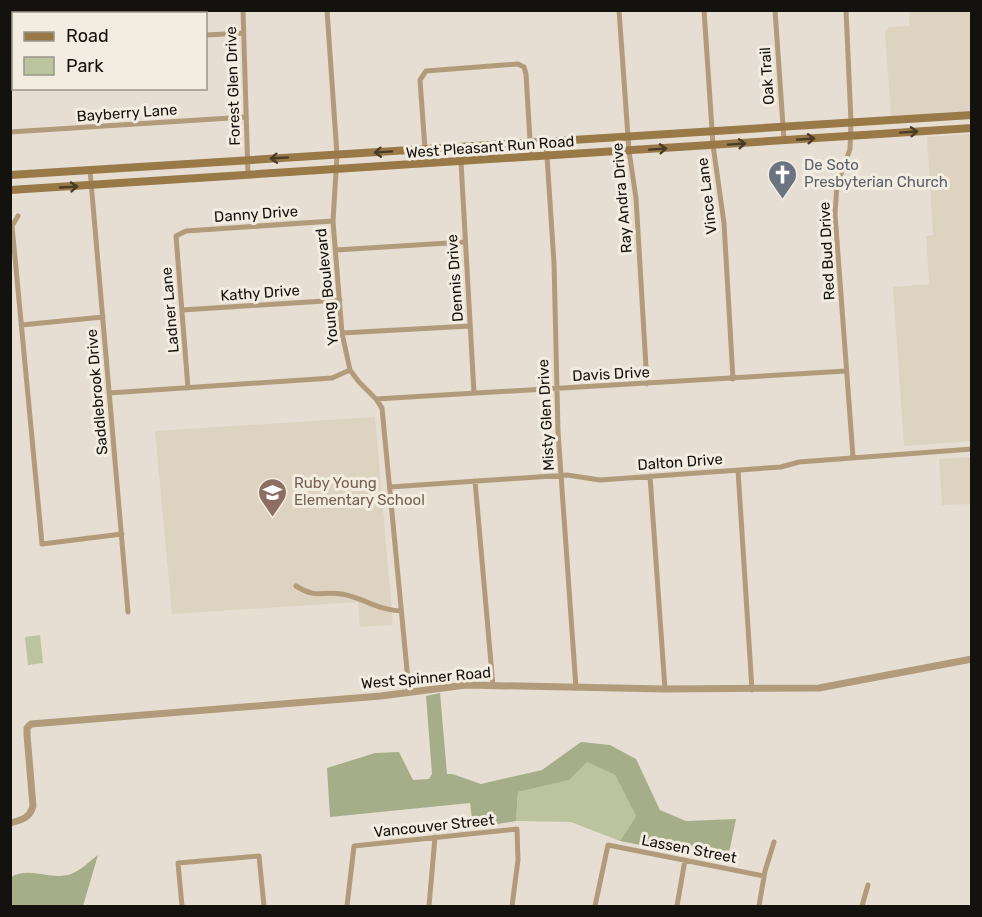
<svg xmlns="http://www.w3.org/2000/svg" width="982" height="917" font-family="Rubik,sans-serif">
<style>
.built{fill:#ded3c1}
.green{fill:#bcc49f}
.forest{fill:#a5ae88}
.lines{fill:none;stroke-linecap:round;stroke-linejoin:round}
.minor{stroke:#b19b7b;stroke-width:5}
.tertiary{stroke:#b19b7b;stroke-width:7}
.secondary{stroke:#9a7948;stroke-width:8}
.oneway{stroke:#4a3b25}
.labels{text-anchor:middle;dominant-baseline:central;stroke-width:6;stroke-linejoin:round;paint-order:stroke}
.street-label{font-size:15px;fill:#14120e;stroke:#f3ece0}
.worship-label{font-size:15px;fill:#5b616d;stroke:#f3ece0;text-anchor:start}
.education-label{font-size:15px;fill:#785e54;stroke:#f3ece0;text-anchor:start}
</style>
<rect width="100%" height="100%" fill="#e6ded3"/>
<path class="built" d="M910 11H971V111L891 116 885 31 889 27 909 26Z
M971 134V441L904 446 893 287 929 284 926 236 933 235 927 137Z
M375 417 393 625 360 627 358 602 172 614 155 431Z
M971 457V504L942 505 939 459Z"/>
<path class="green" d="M40 635 43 663 28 665 25 637Z
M587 762 615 775 636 816 620 841 571 822 516 821 518 792 568 780Z"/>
<path class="forest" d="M440 693 447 774H452L481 784 542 770 581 742 610 745 636 759 660 810 686 821 736 819 727 862 620 841 636 816 615 775 587 762 569 780 518 792 516 821 473 828 470 803 330 817 327 768 375 753 399 752 413 780 429 779 432 774 426 696Z
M98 855 83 906H11V877C29 866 51 881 71 874 80 871 90 861 98 855Z"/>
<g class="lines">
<path class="minor" d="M243 10 248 176
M327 10 337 155 333 221 342 333 350 370 359 382 376 399 382 408 409 691
M619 10 629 151 636 198 647 384
M704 10 713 145 724 223 733 379
M775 10 784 140
M846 10 851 122 850 149 837 185 835 214 853 457
M206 35 243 33
M10 45H14
M10 132 246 117
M546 141 554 263 558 432 576 688
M425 149 420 80 426 71 518 64 524 67 526 74 531 157
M461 162 474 393
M90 170 128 612
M18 216 12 226 42 544 122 534
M336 250 464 242
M182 310 340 300
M21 325 103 317
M342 333 470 326
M188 388 176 236 186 231 333 221
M109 393 332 378 350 370
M376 399 846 371
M738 470 752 690
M650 476 665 689
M475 481 493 686
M390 487 567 475 600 480 781 467 799 462 972 449
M296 586C317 599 320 591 342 594 364 598 377 610 401 611
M182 906 178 863 259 856 264 906
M347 906 354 846 517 829 518 860 512 906
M429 906 435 837
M595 906 608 845 764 876
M677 906 685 860
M759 906 765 871 774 842
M862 906 868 885"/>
<path class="tertiary" d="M10 823C22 820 30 818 33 806L27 735V728L31 724 381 696 466 685 665 689 819 688 972 659"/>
<path class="secondary" d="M10 175 972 115
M10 190 972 128"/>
</g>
<defs><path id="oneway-shaft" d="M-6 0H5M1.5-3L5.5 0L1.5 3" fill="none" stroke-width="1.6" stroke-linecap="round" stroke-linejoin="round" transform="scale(1.5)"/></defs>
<g class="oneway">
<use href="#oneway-shaft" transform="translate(909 132) rotate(-4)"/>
<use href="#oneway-shaft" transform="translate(806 139) rotate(-4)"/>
<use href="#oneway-shaft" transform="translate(737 144) rotate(-4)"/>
<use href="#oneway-shaft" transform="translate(658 149) rotate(-4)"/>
<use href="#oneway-shaft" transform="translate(383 152) rotate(176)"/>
<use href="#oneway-shaft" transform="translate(279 158) rotate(176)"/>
<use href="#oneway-shaft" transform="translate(69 187) rotate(-3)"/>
</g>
<defs>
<symbol id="church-pin" viewBox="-11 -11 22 30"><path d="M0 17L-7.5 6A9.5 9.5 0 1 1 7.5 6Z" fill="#6b7280" stroke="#f3ece0"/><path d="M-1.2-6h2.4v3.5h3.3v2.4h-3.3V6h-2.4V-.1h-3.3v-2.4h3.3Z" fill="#fff"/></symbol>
<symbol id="school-pin" viewBox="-11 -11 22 30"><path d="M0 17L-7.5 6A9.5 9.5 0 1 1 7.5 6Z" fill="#8d6e63" stroke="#f3ece0"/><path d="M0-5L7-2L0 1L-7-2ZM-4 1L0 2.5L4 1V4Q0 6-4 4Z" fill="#fff"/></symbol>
</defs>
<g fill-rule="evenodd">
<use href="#church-pin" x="766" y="158" width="33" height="45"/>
<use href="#school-pin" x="256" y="476" width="33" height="45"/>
</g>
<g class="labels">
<g class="street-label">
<text transform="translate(767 76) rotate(-94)">Oak Trail</text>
<text transform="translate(233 86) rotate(-92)">Forest Glen Drive</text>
<text transform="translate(127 113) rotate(-4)">Bayberry Lane</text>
<text transform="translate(490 147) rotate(-4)">West Pleasant Run Road</text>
<text transform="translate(707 196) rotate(-97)">Vince Lane</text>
<text transform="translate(622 198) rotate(-95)">Ray Andra Drive</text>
<text transform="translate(256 214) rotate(-4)">Danny Drive</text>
<text transform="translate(827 251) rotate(-93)">Red Bud Drive</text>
<text transform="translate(455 278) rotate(-94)">Dennis Drive</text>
<text transform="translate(327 287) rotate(-96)">Young Boulevard</text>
<text transform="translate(260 293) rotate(-4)">Kathy Drive</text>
<text transform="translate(170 310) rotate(-95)">Ladner Lane</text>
<text transform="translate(611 374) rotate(-3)">Davis Drive</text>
<text transform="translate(97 392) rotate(-95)">Saddlebrook Drive</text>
<text transform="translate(546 415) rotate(-93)">Misty Glen Drive</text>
<text transform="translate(680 462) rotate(-4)">Dalton Drive</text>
<text transform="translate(426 678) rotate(-5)">West Spinner Road</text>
<text transform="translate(434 826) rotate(-6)">Vancouver Street</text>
<text transform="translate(689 849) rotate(11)">Lassen Street</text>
</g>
<g class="worship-label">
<text x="804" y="165">De Soto<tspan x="804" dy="17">Presbyterian Church</tspan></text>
</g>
<g class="education-label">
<text x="294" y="483">Ruby Young<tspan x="294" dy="17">Elementary School</tspan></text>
</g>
</g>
<rect width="982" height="917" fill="none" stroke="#14120e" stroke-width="24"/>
<rect x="12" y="12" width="195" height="78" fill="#f3ece0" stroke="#9a958c" stroke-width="1.5"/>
<rect x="24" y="32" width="30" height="9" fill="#9a7948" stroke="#9a958c" stroke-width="1.5"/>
<text x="66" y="42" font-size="18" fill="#14120e">Road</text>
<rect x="24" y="57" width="30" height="18" fill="#bcc49f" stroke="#9a958c" stroke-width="1.5"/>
<text x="66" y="72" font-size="18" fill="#14120e">Park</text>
</svg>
